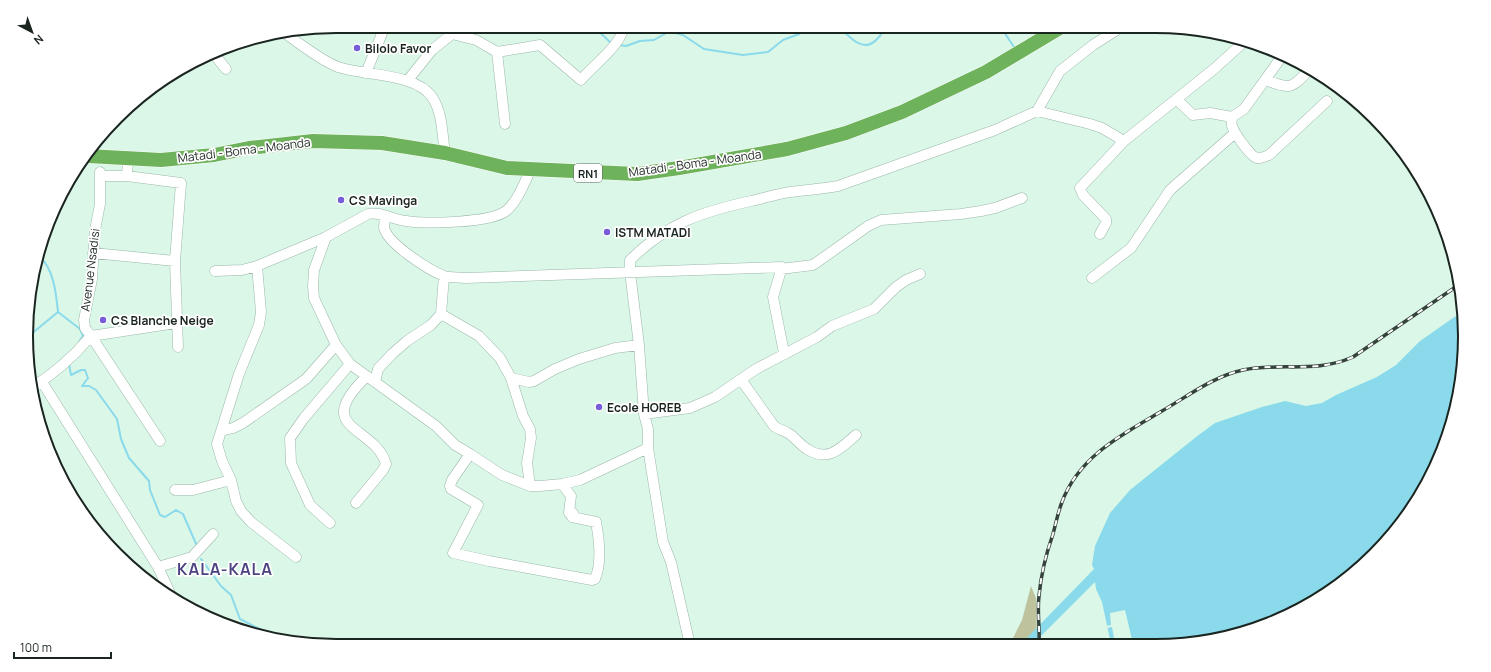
<svg xmlns="http://www.w3.org/2000/svg" width="1491" height="672" font-family="Manrope,sans-serif">
<style>
.green{fill:#bec39e}
.water{fill:#8adaeb}
.pier{fill:#daf7e8}
.lines{fill:none;stroke-linecap:round;stroke-linejoin:round}
.stream{stroke:#8adaeb;stroke-width:2}
.minor-casing{stroke:#9cb7a9;stroke-width:11}
.highway-casing{stroke:#fff;stroke-width:15}
.minor{stroke:#fff;stroke-width:10}
.highway{stroke:#6fb25c;stroke-width:14}
.rail-casing{stroke:#36433c;stroke-width:3.5}
.rail{stroke:#fff;stroke-width:2;stroke-dasharray:6;stroke-linecap:butt}
.poi-dot{fill:#755ed8;stroke:#fff;stroke-width:1.5}
.labels{text-anchor:middle;dominant-baseline:central;stroke-width:3.5;stroke-linejoin:round;paint-order:stroke}
.shield{fill:#fff;stroke:#5f6663;stroke-width:1}
.shield-label{font-size:11px;font-weight:bold;fill:#1b2520}
.poi-label{font-size:12px;font-weight:bold;fill:#1b2520;stroke:#fff;text-anchor:start}
.street-label{font-size:12px;fill:#1b2520;stroke:#fff}
.district-label{font-size:16px;font-weight:bold;letter-spacing:1px;fill:#4c4381;stroke:#fff}
.rim{fill:none;stroke:#1b2520;stroke-width:2}
</style>
<rect width="100%" height="100%" fill="#daf7e8"/>
<path class="green" d="M1031 586 1036 598 1037 644H1033L1027 638 1021 644H1010L1022 620Z"/>
<path class="water" d="M1463 311 1465 336 1459 396 1441 454 1401 525 1344 582 1274 622 1196 643 1111 644 1102 602 1096 589 1095 582 1033 644H1021L1094 569 1092 565 1095 546 1110 513 1130 490 1196 437 1215 423 1262 407 1285 401 1306 406 1322 403 1336 395 1377 377 1396 365 1420 341Z"/>
<path class="pier" d="M1125 610 1133 644H1115L1112 627 1106 628V626L1111 625 1110 613Z"/>
<g class="lines">
<path class="stream" d="M593 26 611 43
M839 26C849 37 864 55 878 38 882 34 883 30 888 26
M915 26H925
M1000 26 1014 47
M619 45 626 46 640 41 654 40 668 32H672L683 35 704 49 743 55 768 52 783 40 799 34 812 26
M58 312 80 329 83 336 79 342
M30 335 58 312C56 293 54 269 39 256
M69 364 71 375 81 370H85L88 378 82 386H89L96 390 117 419 121 439 129 458 149 481 150 490 160 515 165 517 176 510 183 514 197 546
M201 559 221 586 231 595 240 619 284 641"/>
<defs>
<path id="minor" d="M286 34C302 45 320 60 338 67 365 76 416 73 432 97 443 113 442 135 445 153
M497 52 505 124
M213 53 226 69
M366 73 385 26
M408 80 432 50 452 34 476 40 497 52 540 45 581 80C593 65 621 46 624 26
M1265 80C1292 89 1290 90 1310 69
M1176 99 1193 115 1210 113 1232 117 1244 109 1283 55
M1037 111 1060 71 1093 45 1123 26
M1232 117C1232 120 1231 123 1232 126 1234 133 1251 157 1257 158 1261 159 1266 156 1269 155L1327 101
M531 169C524 183 518 201 506 211 490 223 427 224 406 221 394 220 379 211 368 214L326 237 314 270 313 286 314 298 336 345 350 364 436 426 455 445 470 454 502 475 530 486H540L562 484 580 480 648 448
M127 176 181 183 175 261 178 347
M386 217C385 220 384 224 384 227 386 243 429 270 444 276 450 278 459 277 466 278L782 267 781 269 813 265 868 226 881 220 961 214 981 211 995 208 1022 198
M1100 234 1106 223V219L1083 195 1080 188 1124 141
M93 253 175 261
M257 266 261 312 259 325 239 374 217 444 222 461 231 480 236 501 241 511 251 522 296 557
M782 267 773 297 784 353
M215 271 242 270 257 266 326 237
M1092 278 1131 248 1170 190 1235 133
M441 314 479 336 500 358 511 378 523 416 530 429 531 438 527 463 530 486
M511 378 529 382 534 381 555 369 579 359 615 348 639 345
M742 381 774 426C779 430 783 430 788 433 795 437 800 445 807 449 828 463 841 448 856 435
M42 382 158 567 170 593
M375 382 378 369 392 354 407 341 431 325 441 314 444 276
M31 388C54 374 74 356 91 336L85 328 84 320 92 279 95 230 100 204V172L102 176H127L128 159
M644 414 690 408 715 397 756 369 817 337 832 326 874 309 896 287 906 280 920 274
M221 431 233 428 243 423 306 379 336 345
M160 441 91 336 176 323
M470 454 452 480 450 486 451 489 478 505 453 553 489 561 592 580 595 579C602 563 599 538 596 522L572 517 573 513H569L571 496 562 484
M175 490H193L231 480
M356 503 383 470 386 464C375 425 310 431 367 376
M330 523 310 505 291 463 290 438 304 418 350 364
M158 567 192 557 213 534
M690 645 671 562 663 542 648 448V429L644 414 639 345 630 272V260C668 223 701 212 751 201 764 198 777 194 790 192 806 190 822 189 838 186L995 130 1037 111 1090 124 1102 128 1124 141 1214 69 1245 41"/>
<path id="highway" d="M88 156 161 160 214 155 249 148 313 141 382 143 445 153 507 168 637 174 679 168 787 149 846 133 902 112 986 72 1063 26"/>
</defs>
<use href="#minor" class="minor-casing"/>
<use href="#highway" class="highway-casing"/>
<use href="#minor" class="minor"/>
<use href="#highway" class="highway"/>
<defs>
<path id="rail" d="M1039 644C1040 628 1037 612 1039 596 1041 574 1046 554 1053 534 1056 523 1058 512 1062 502 1079 456 1123 434 1162 411 1188 396 1214 376 1243 370 1282 362 1314 374 1353 357L1460 284"/>
</defs>
<use href="#rail" class="rail-casing"/>
<use href="#rail" class="rail"/>
</g>
<g class="poi-dot">
<circle cx="357" cy="48" r="4"/>
<circle cx="341" cy="200" r="4"/>
<circle cx="607" cy="232" r="4"/>
<circle cx="103" cy="320" r="4"/>
<circle cx="599" cy="407" r="4"/>
</g>
<g class="labels">
<rect class="shield" x="574" y="164" width="28" height="18" rx="3"/>
<g class="shield-label">
<text x="588" y="173">RN1</text>
</g>
<g class="poi-label">
<text x="365" y="48">Bilolo Favor</text>
<text x="349" y="200">CS Mavinga</text>
<text x="615" y="232">ISTM MATADI</text>
<text x="111" y="320">CS Blanche Neige</text>
<text x="607" y="407">Ecole HOREB</text>
</g>
<g class="street-label">
<text transform="translate(244 150) rotate(-7)">Matadi - Boma - Moanda</text>
<text transform="translate(695 163) rotate(-8)">Matadi - Boma - Moanda</text>
<text transform="translate(90 270) rotate(-83)">Avenue Nsadisi</text>
</g>
<g class="district-label">
<text x="225" y="569">KALA-KALA</text>
</g>
</g>
<path d="M0 0H1491V672H0ZM336 33H1155A303 303 0 0 1 1458 336V336A303 303 0 0 1 1155 639H336A303 303 0 0 1 33 336V336A303 303 0 0 1 336 33Z" fill="#fff" fill-rule="evenodd"/>
<path class="rim" d="M336 33H1155A303 303 0 0 1 1458 336V336A303 303 0 0 1 1155 639H336A303 303 0 0 1 33 336V336A303 303 0 0 1 336 33Z"/>
<g transform="translate(32 32) rotate(139)" stroke="#ffffff" stroke-width="3" paint-order="stroke">
<path d="M0-3L7 15L0 10L-7 15Z" fill="#1b2520"/>
<text y="-6" font-size="11" font-weight="bold" text-anchor="middle" fill="#1b2520">N</text>
</g>
<path d="M14 652v6h97v-6" fill="none" stroke="#1b2520" stroke-width="2"/>
<text x="20" y="652" font-size="12" fill="#1b2520" stroke="#ffffff" stroke-width="3" paint-order="stroke">100 m</text>
</svg>
